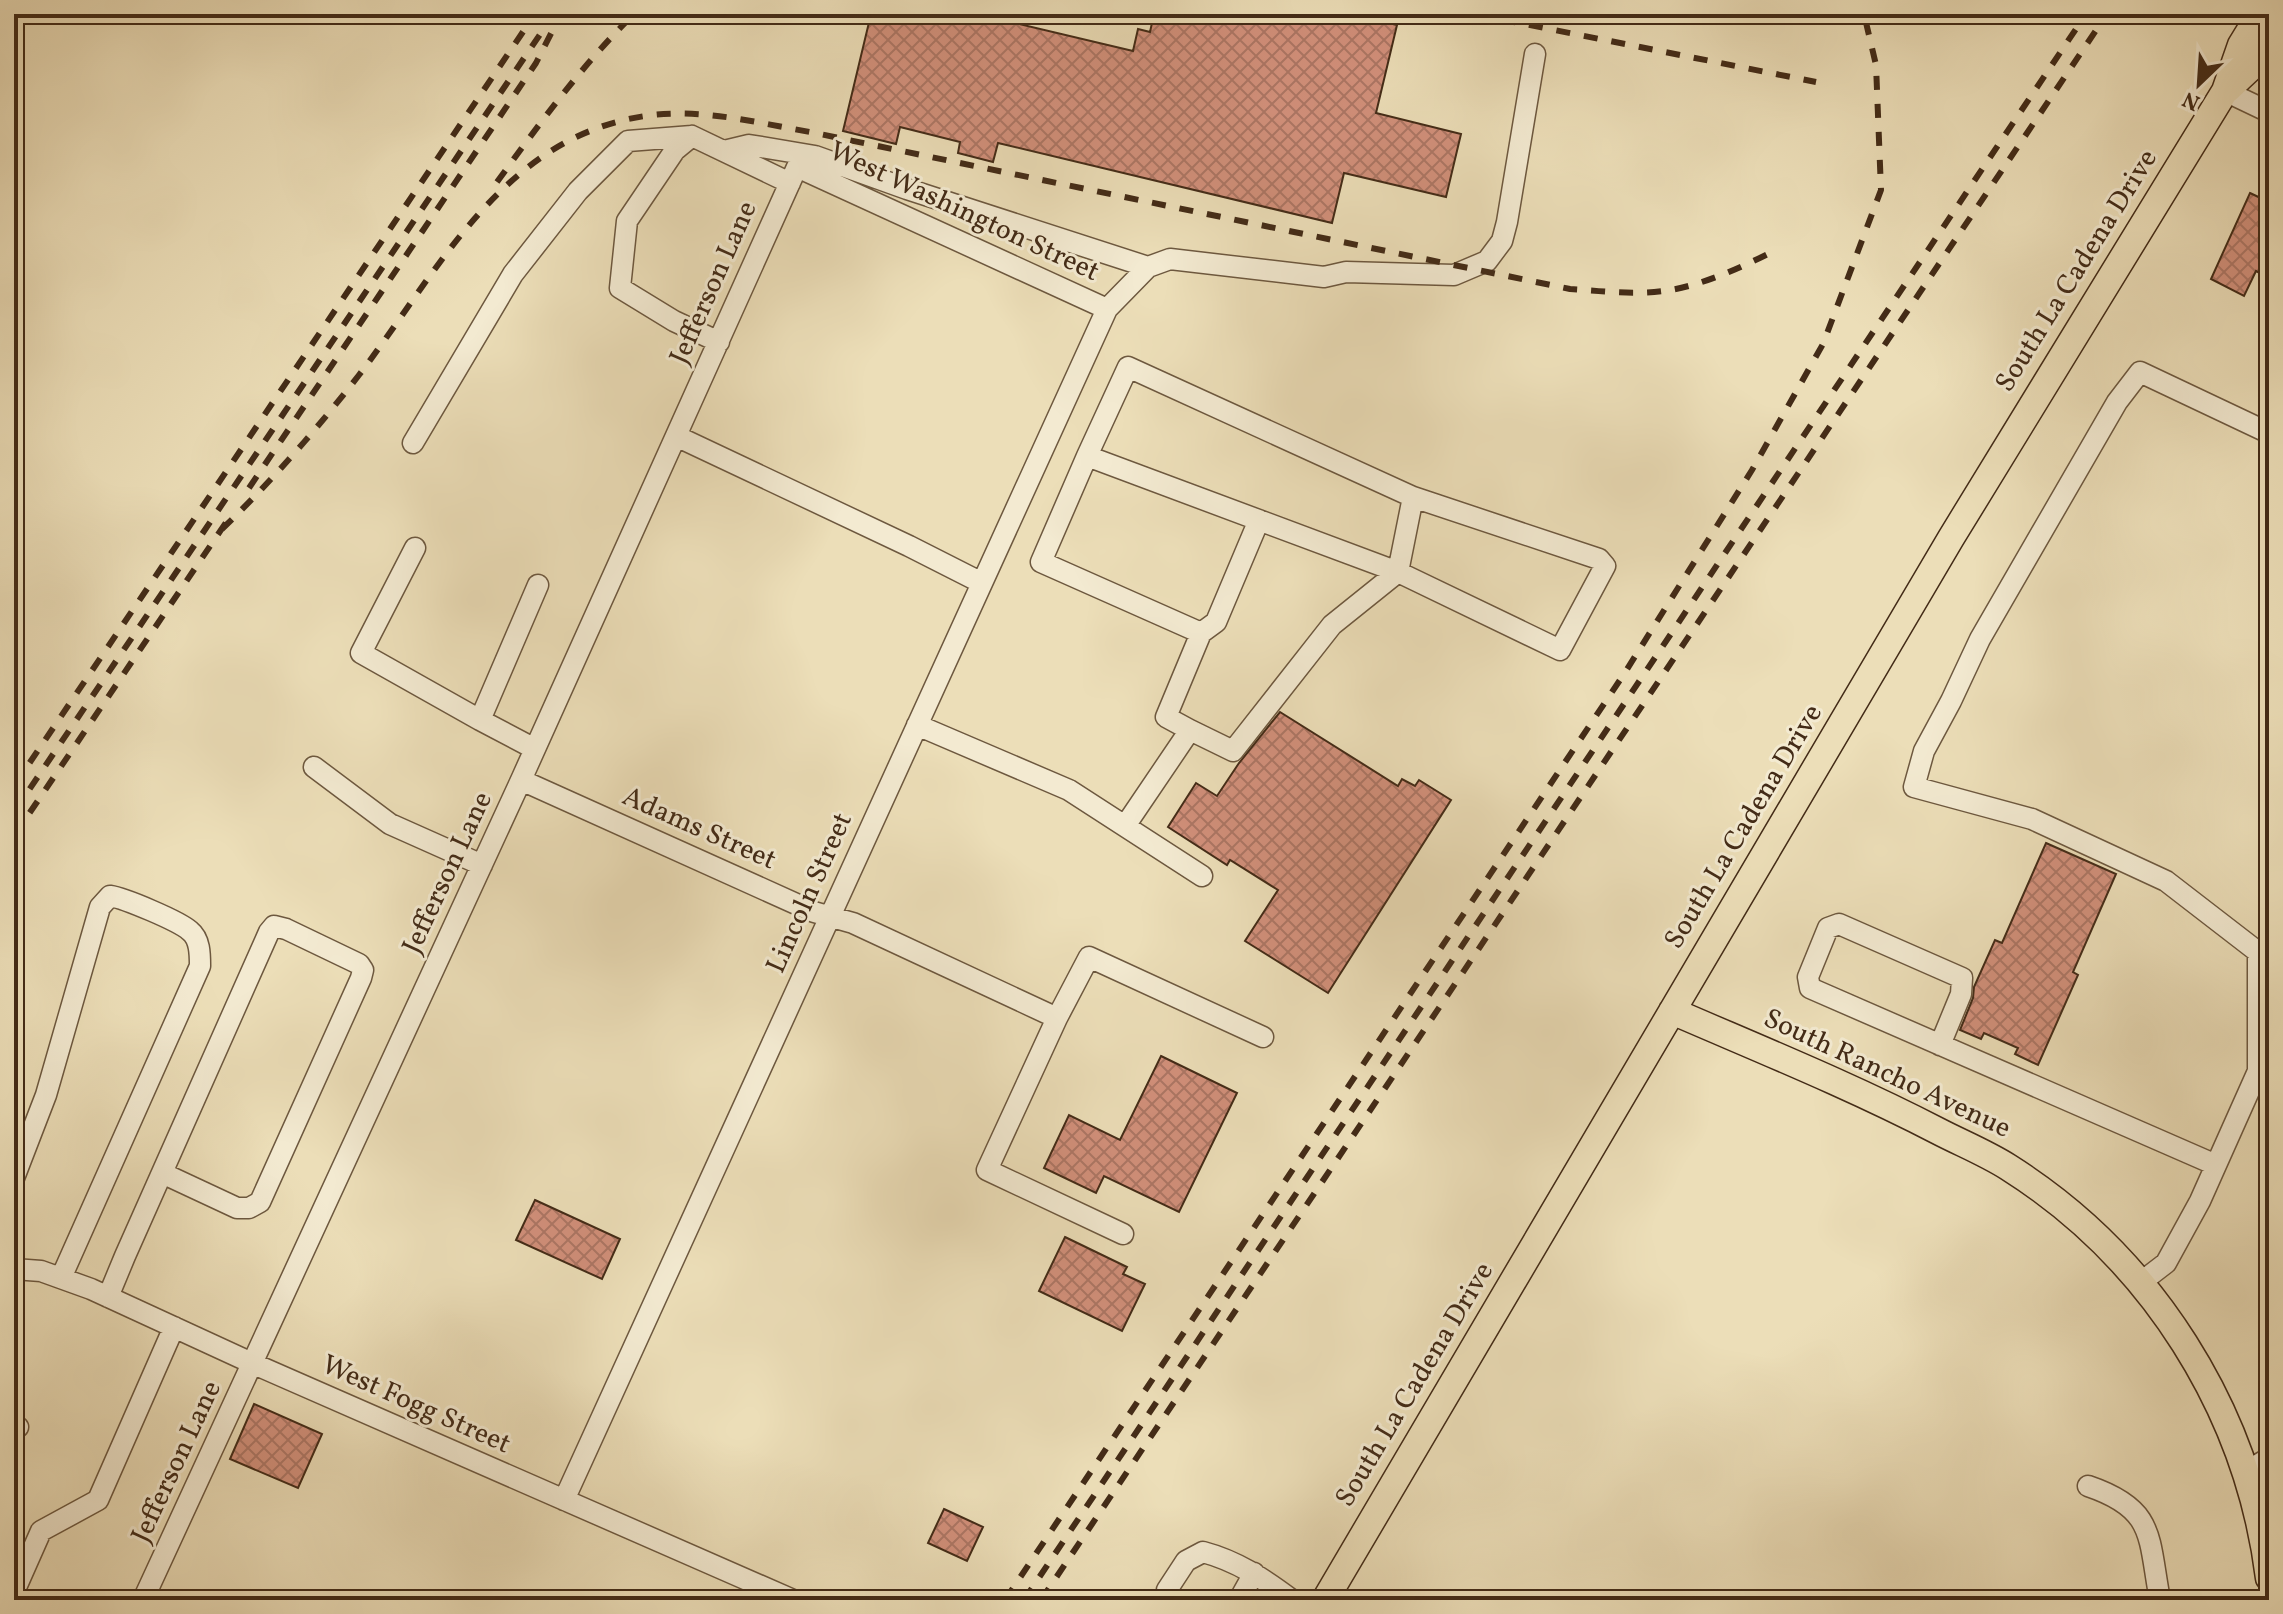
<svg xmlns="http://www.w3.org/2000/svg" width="2283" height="1614" font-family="Vollkorn,serif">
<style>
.building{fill:url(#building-cross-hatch);stroke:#432b17;stroke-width:2}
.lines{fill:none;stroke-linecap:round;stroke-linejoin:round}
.minor-casing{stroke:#6d583f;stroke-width:23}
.major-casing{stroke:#432b17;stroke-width:29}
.minor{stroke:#f3ead1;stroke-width:20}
.major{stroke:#ecdeb8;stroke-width:26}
.rail{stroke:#432b17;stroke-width:6;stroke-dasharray:14 14;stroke-linecap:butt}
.labels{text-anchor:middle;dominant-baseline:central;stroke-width:6;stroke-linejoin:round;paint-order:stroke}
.street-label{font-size:28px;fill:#432b17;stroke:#f3ead1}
</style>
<defs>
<pattern id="building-cross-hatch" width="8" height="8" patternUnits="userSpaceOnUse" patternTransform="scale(2)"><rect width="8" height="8" fill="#d2907b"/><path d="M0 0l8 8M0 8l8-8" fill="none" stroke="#ac7664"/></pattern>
</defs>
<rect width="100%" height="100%" fill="#ecdeb8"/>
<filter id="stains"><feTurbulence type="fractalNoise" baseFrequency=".0025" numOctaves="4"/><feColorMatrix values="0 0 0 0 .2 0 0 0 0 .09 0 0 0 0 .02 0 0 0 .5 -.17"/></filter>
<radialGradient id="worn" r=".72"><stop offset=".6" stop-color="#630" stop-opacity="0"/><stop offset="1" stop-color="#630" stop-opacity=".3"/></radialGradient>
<path class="building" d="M871 14H977L1133 51 1138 29 1150 32 1154 14H1350L1397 25 1376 113 1461 134 1446 197 1344 173 1332 223 998 143 993 162 958 153 960 142 900 127 896 144 843 131Z
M2250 193 2269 202V278L2256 271 2244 296 2211 279Z
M1280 712 1398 786 1402 779 1415 786 1419 780 1451 800 1328 993 1245 941 1278 890 1230 860 1227 865 1168 827 1196 783 1217 796 1239 763Z
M2046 843 2116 874 2073 972 2078 975 2038 1065 2015 1054 2018 1048 1984 1033 1981 1039 1960 1030 1973 998 1974 987 1995 940 2002 943Z
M1161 1056 1237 1093 1179 1212 1104 1176 1096 1193 1044 1168 1069 1115 1120 1140Z
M535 1200 620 1239 602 1279 516 1240Z
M1065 1237 1127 1267 1123 1274 1145 1284 1122 1331 1039 1291Z
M254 1404 322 1434 298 1488 230 1459Z
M944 1509 983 1527 967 1561 928 1543Z"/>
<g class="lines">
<defs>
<path id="minor" d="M2225 91 2269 112
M724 151 749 145 815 156 907 189 1148 267
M719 342 674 321 620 288 627 221 675 150 692 136 790 183
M2269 433 2140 372 2117 402 1980 639 1951 701 1924 751 1914 787 2032 819 2166 881 2258 952 2269 953
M676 436 909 546 982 583
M413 443 513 274 578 191 628 141 692 136
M1087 456 1041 562 1201 633 1166 717 1190 730
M415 548 361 653 480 720
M1201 633 1216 622 1259 520
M917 725 1069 790 1202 876
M535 749 480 720 538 585
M314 767 390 824 482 865
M521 780 814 912 853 923 1057 1018 987 1170 1123 1234
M1125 826 1190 730 1233 751 1332 625 1398 572 1560 650 1605 566 1599 559 1413 497 1398 572 1087 456 1128 367 1413 497
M1057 1018 1089 957 1263 1037
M1940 1045 1961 994 1962 978 1839 924 1828 928 1808 977 1810 988 2216 1165
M14 1178 46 1095 100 907 110 896C124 898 179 921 190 931 200 939 200 954 200 966L61 1278
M14 1269 41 1271 91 1289 254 1364 793 1600
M2140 1283 2166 1263 2200 1201 2258 1071V952
M108 1297 125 1256 269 932 274 926 286 929 359 964 363 970 361 978 260 1202 249 1208H237L162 1173
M14 1425 18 1427
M2247 1471 2269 1458
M2088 1486C2156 1509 2148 1537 2160 1600
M564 1500 1107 309 1148 267 1170 259 1324 277 1346 272 1454 275 1487 261 1502 241 1507 222 1535 54
M1167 1590 1186 1561 1203 1552C1237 1561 1264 1579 1292 1600
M14 1592 41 1531 98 1500 174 1327
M143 1600 521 780 797 167 1107 309
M1239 1600 1254 1573"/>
<path id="major" d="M2228 89 2263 56 2269 47
M1672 1011C1762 1050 1851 1086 1938 1131 1961 1143 1986 1153 2008 1167 2152 1258 2248 1410 2269 1578
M1325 1600 1951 538 2225 91 2241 45 2260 14"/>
</defs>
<use href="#minor" class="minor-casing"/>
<use href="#major" class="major-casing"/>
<use href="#minor" class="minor"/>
<use href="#major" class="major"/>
<path class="rail" d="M1474 14 1816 82
M497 182C540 123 582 65 634 14
M249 488 536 63 561 14
M222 529C271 482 317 429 359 375 440 269 505 132 653 115 706 109 758 123 810 132L1570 289C1601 291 1633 295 1663 291 1699 287 1742 267 1774 251
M14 786 535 14
M14 812 543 30
M14 836 227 521
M1005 1600 1624 674 1752 470 1823 344 1881 190 1876 65 1864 14
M1024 1600 2086 14
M1041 1600 2107 14"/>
</g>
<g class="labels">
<g class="street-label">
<text transform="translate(964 212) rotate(25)">West Washington Street</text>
<text transform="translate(2077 271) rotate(-58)">South La Cadena Drive</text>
<text transform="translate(714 283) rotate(-66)">Jefferson Lane</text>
<text transform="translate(1744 827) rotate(-59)">South La Cadena Drive</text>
<text transform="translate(699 829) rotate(24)">Adams Street</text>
<text transform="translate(448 873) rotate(-65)">Jefferson Lane</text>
<text transform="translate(810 893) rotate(-66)">Lincoln Street</text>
<text transform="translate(1887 1074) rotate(25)">South Rancho Avenue</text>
<text transform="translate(1415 1385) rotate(-59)">South La Cadena Drive</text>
<text transform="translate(416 1405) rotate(24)">West Fogg Street</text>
<text transform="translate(177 1462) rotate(-65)">Jefferson Lane</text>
</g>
</g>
<rect width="2283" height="1614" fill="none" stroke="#ecdeb8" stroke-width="48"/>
<rect x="16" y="16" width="2251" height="1582" fill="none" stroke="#432b17" stroke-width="4"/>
<rect x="24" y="24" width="2235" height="1566" fill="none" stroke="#432b17" stroke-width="2"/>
<g transform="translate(2199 84) rotate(205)" stroke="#f3ead1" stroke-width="6" paint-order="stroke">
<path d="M0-6L14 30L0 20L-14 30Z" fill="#432b17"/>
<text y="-12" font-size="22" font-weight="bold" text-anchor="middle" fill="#432b17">N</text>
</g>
<rect width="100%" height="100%" filter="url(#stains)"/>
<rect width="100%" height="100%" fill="url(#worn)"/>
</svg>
